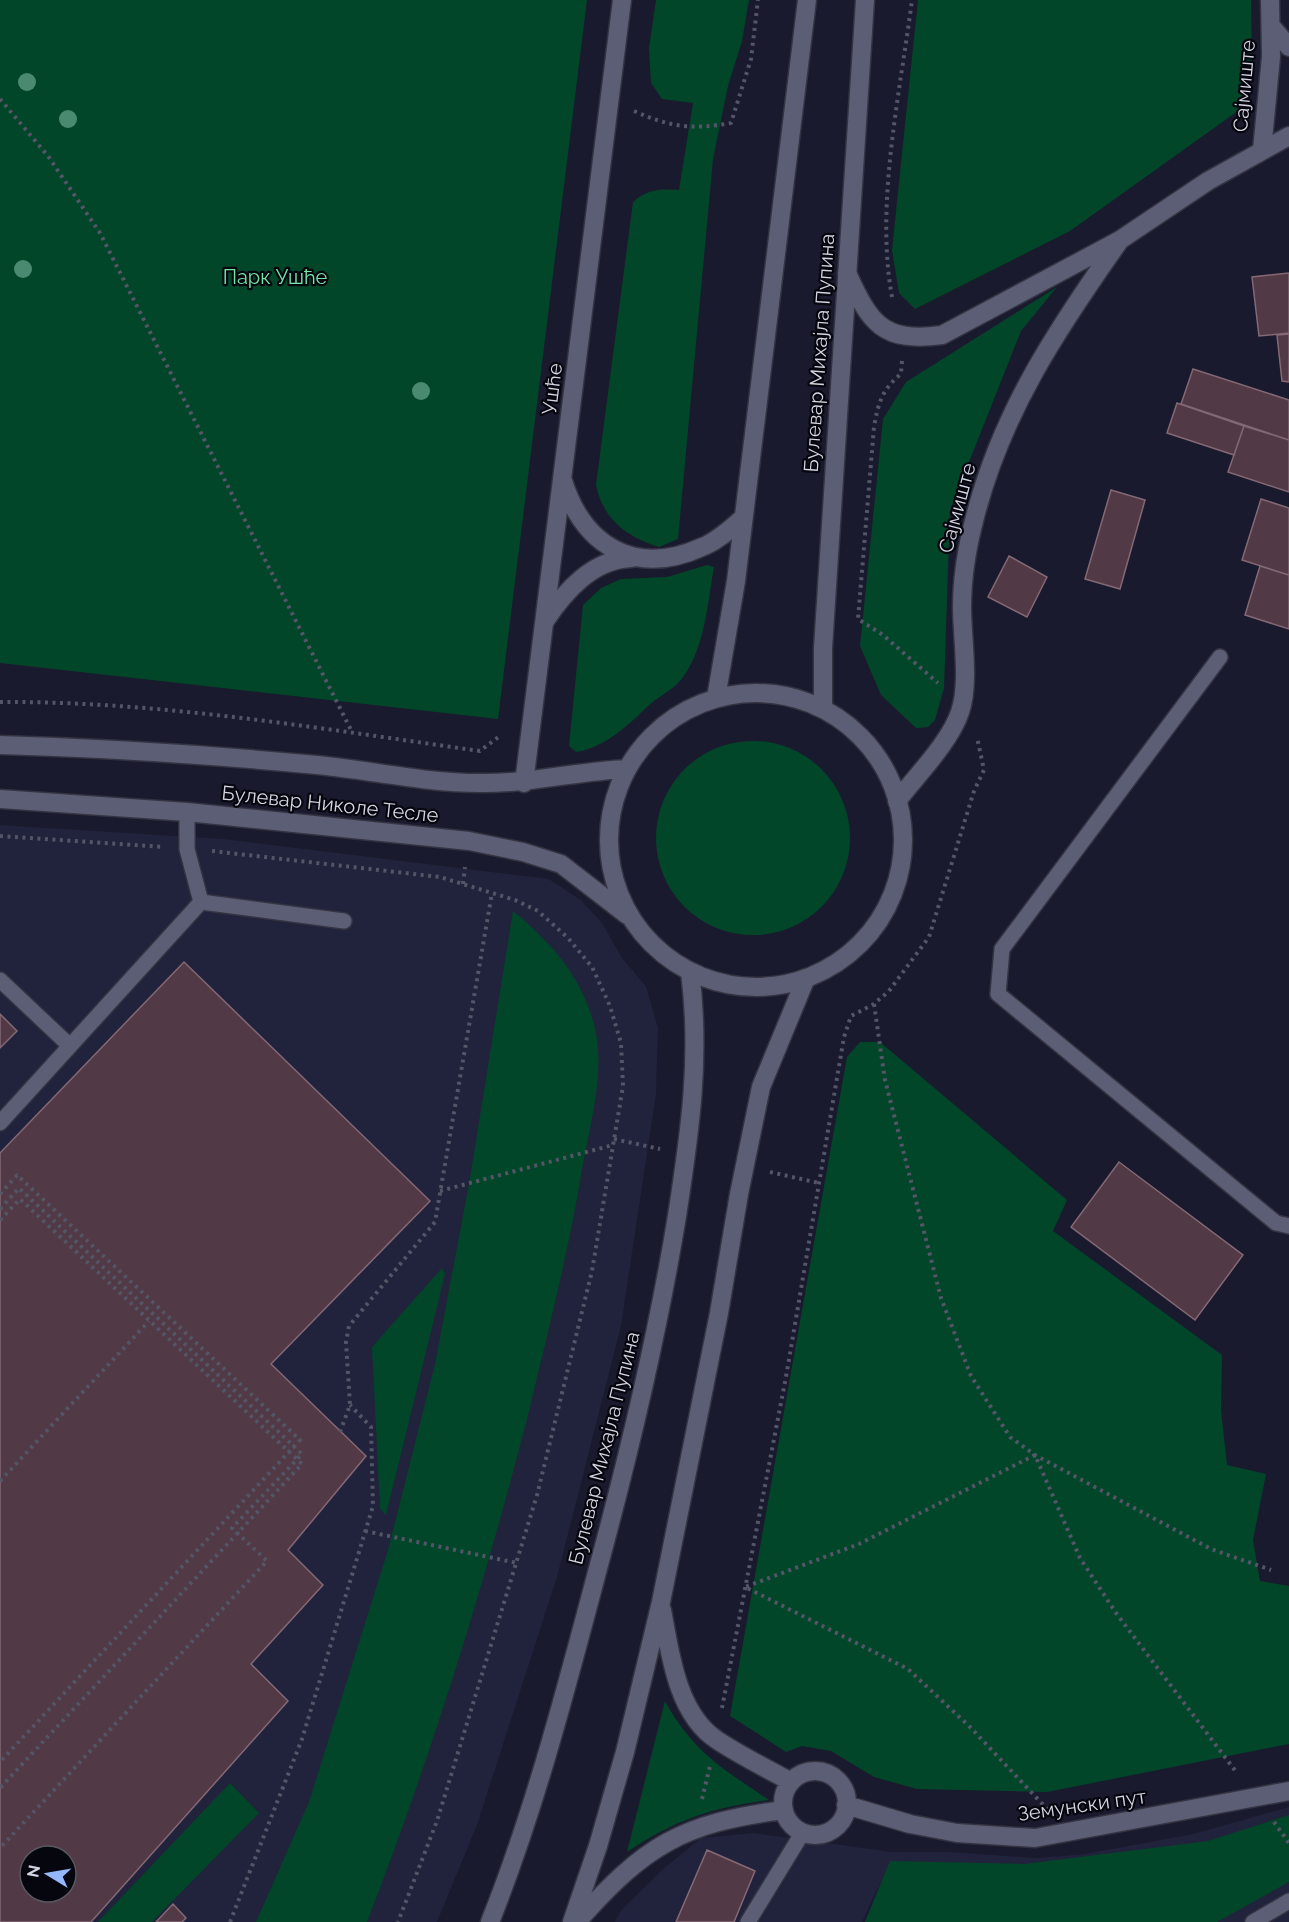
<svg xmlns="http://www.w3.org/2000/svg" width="1289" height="1922" font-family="Raleway,sans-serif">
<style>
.built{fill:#21223b;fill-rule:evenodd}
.green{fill:#02462a}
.building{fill:#513945;stroke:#846975;stroke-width:1.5;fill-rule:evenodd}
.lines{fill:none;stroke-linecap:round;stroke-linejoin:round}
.lane-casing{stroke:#333342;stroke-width:18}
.street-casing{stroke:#333342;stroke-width:21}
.secondary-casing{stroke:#333342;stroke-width:21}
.path{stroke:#545567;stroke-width:4;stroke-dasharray:3 4.5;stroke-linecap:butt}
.lane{stroke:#5c5e75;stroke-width:15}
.street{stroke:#5c5e75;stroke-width:18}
.secondary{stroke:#5c5e75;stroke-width:18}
.tree{fill:#4a8a71}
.labels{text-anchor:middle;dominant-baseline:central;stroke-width:4.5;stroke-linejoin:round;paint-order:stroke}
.street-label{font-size:20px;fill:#d4d5e3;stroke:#06060e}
.park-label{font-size:20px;fill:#72e5a8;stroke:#06060e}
</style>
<rect width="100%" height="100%" fill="#191a2d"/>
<path class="built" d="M0 825 224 839 549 879 581 900 602 923 622 958 646 986 658 1028 656 1094 621 1326 557 1577 477 1825 437 1922H0ZM30 1856H66V1892H30Z
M1289 1807V1922H865L881 1881 862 1922H615L621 1910 662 1870 701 1838 753 1833 893 1852H951L1037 1858 1085 1854 1193 1834Z"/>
<path class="green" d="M0 0H587L498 719 0 663Z
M656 0H749L742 41 728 86 713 159 678 539 659 547C626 537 603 519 596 485L633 202C648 189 659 189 679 190L693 103 662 99 651 83 649 48Z
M918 0H1251L1252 71 1242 108 1070 231 915 309 899 293 892 250Z
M1057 287 1021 331 950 510 944 688 935 720 928 727 916 728 881 695 860 646 883 419 906 382Z
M707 565 714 567C707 605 705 652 679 682 670 692 655 698 646 708 626 727 605 747 576 752L569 746 583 605 601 588 621 579 667 577Z
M656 838a97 97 0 1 1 194 0a97 97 0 1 1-194 0Z
M513 911C553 944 585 980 596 1033 605 1080 587 1135 580 1182 566 1262 546 1340 527 1419 483 1589 431 1757 367 1922H256L309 1802 388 1550 435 1364 469 1184Z
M860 1042H880L1067 1200 1053 1231 1222 1355 1221 1410 1227 1465 1266 1474 1253 1540 1260 1581 1289 1586V1744L1047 1792 917 1789 874 1777 831 1751 802 1746 786 1752 730 1716 847 1057Z
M442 1268 445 1274 386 1515 380 1509 372 1347Z
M665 1701C692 1751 723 1769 769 1800 713 1807 674 1820 627 1852Z
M230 1783 259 1813 152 1922H98Z
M1289 1815V1882L1217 1922H865L890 1861 1024 1864 1208 1841Z"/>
<path class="building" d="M1289 273V333L1259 336 1252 277Z
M1289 334V382L1282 381 1277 335Z
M1193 369 1289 400V440L1181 404Z
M1177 403 1244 426 1234 455 1167 433Z
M1244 426 1289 440V492L1228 472Z
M1111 490 1145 500 1120 589 1085 579Z
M1261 499 1289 508V575L1242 560Z
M1009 556 1047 577 1027 617 988 597Z
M1260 566 1289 575V629L1245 615Z
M184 962 430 1201 271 1364 366 1456 288 1550 323 1585 251 1664 288 1701 91 1922H0V1153ZM30 1856H66V1892H30Z
M0 1014 17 1031 0 1048Z
M1119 1162 1243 1255 1195 1320 1071 1227Z
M707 1850 755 1871 734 1922H676Z
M173 1904 186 1918 182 1922H156Z"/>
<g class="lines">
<defs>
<path id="lane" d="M1220 657 1002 949 998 994 1276 1223 1289 1226
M187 812V849L201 902 344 921
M0 980 70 1046
M0 1123 201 902
M748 1922 803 1832
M1253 1922 1289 1901"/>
<path id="street" d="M1271 26 1289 47
M1262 150 1271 57 1270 0
M847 273C870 323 882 343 942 335L1120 240 1208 181 1289 136
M524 783 622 0
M897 801C917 775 950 742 960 712 970 683 962 638 962 607 962 576 967 547 975 517 1002 411 1058 328 1120 240"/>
<path id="secondary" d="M563 481C584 547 636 577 702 547 718 541 731 528 743 518
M545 621C565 591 593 559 632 558
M609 840a147 147 0 1 1 294 0a147 147 0 1 1-294 0Z
M716 698 736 581 807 0
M823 709V648L865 0
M0 745C105 748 211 755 317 765 370 770 425 783 479 783 529 784 577 771 627 769
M0 799 187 812 469 841 523 852 561 864 627 915
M662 1610C670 1653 677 1714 717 1740 741 1756 766 1768 791 1782
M783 1803a32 32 0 1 1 64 0a32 32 0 1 1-64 0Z
M846 1805 910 1824 957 1833 1035 1838 1289 1791
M490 1922C536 1807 568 1681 600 1561 631 1446 658 1332 677 1216 690 1132 701 1056 690 972
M572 1922 598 1846 625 1752 661 1602 719 1313 739 1194 761 1087 806 978
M577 1922C645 1845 682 1823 784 1810"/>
</defs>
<use href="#lane" class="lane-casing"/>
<use href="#street" class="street-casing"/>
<use href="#secondary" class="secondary-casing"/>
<path class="path" d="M0 99 48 156 100 233 352 732
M634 111C670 127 692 130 731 123L751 59 758 0
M892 297C875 204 900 94 912 0
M902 361 901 374C882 389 878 404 874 427L858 619 883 635 938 683
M0 702C159 701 323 729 480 751L501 735
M0 836 163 847
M212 851 440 877 515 900 538 911 568 938 592 967 610 1006 621 1043 623 1086 592 1271 537 1495 437 1821 398 1922
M463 884 465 867
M874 1004 885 1080 941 1298 971 1376 1010 1437 1035 1455 1211 1549 1271 1570
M614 1139 660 1149
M770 1172 819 1183
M440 1191 613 1145
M0 1194 17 1175 300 1440 0 1762
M0 1209 19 1188 302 1454 232 1528 267 1561 0 1848
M0 1220 20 1199 302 1464 0 1788
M340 1432 350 1405 346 1342 349 1326 435 1222 492 893
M0 1481 149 1321
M365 1531 517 1563
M722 1708 786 1377 844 1037 851 1016 874 1004 889 991 929 937 974 791 984 770 977 737
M702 1799 710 1766
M1048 1810 970 1727 908 1669 745 1587 859 1544 1035 1455 1080 1558 1116 1613 1237 1773
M1274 1822 1289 1843
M230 1922 302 1739 373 1506 371 1427 350 1405"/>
<use href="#lane" class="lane"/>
<use href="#street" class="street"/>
<use href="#secondary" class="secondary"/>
</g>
<g class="tree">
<circle cx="27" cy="82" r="9"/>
<circle cx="68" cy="119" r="9"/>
<circle cx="23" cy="269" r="9"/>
<circle cx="421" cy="391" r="9"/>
</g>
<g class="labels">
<g class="street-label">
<text transform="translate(1244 86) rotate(-85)">Сајмиште</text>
<text transform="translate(819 353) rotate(-86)">Булевар Михајла Пупина</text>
<text transform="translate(552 389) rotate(-83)">Ушће</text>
<text transform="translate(957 508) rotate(-75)">Сајмиште</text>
<text transform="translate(330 804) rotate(6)">Булевар Николе Тесле</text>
<text transform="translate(604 1448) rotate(-76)">Булевар Михајла Пупина</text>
<text transform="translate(1082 1805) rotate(-8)">Земунски пут</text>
</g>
<g class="park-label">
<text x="275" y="277">Парк Ушће</text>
</g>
</g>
<g transform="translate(48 1874) rotate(281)"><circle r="28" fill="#06060e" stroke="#585963" stroke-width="1.5"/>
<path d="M0-4.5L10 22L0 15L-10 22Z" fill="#94b7fd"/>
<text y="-9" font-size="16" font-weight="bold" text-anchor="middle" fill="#d4d5e3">N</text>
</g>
</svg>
